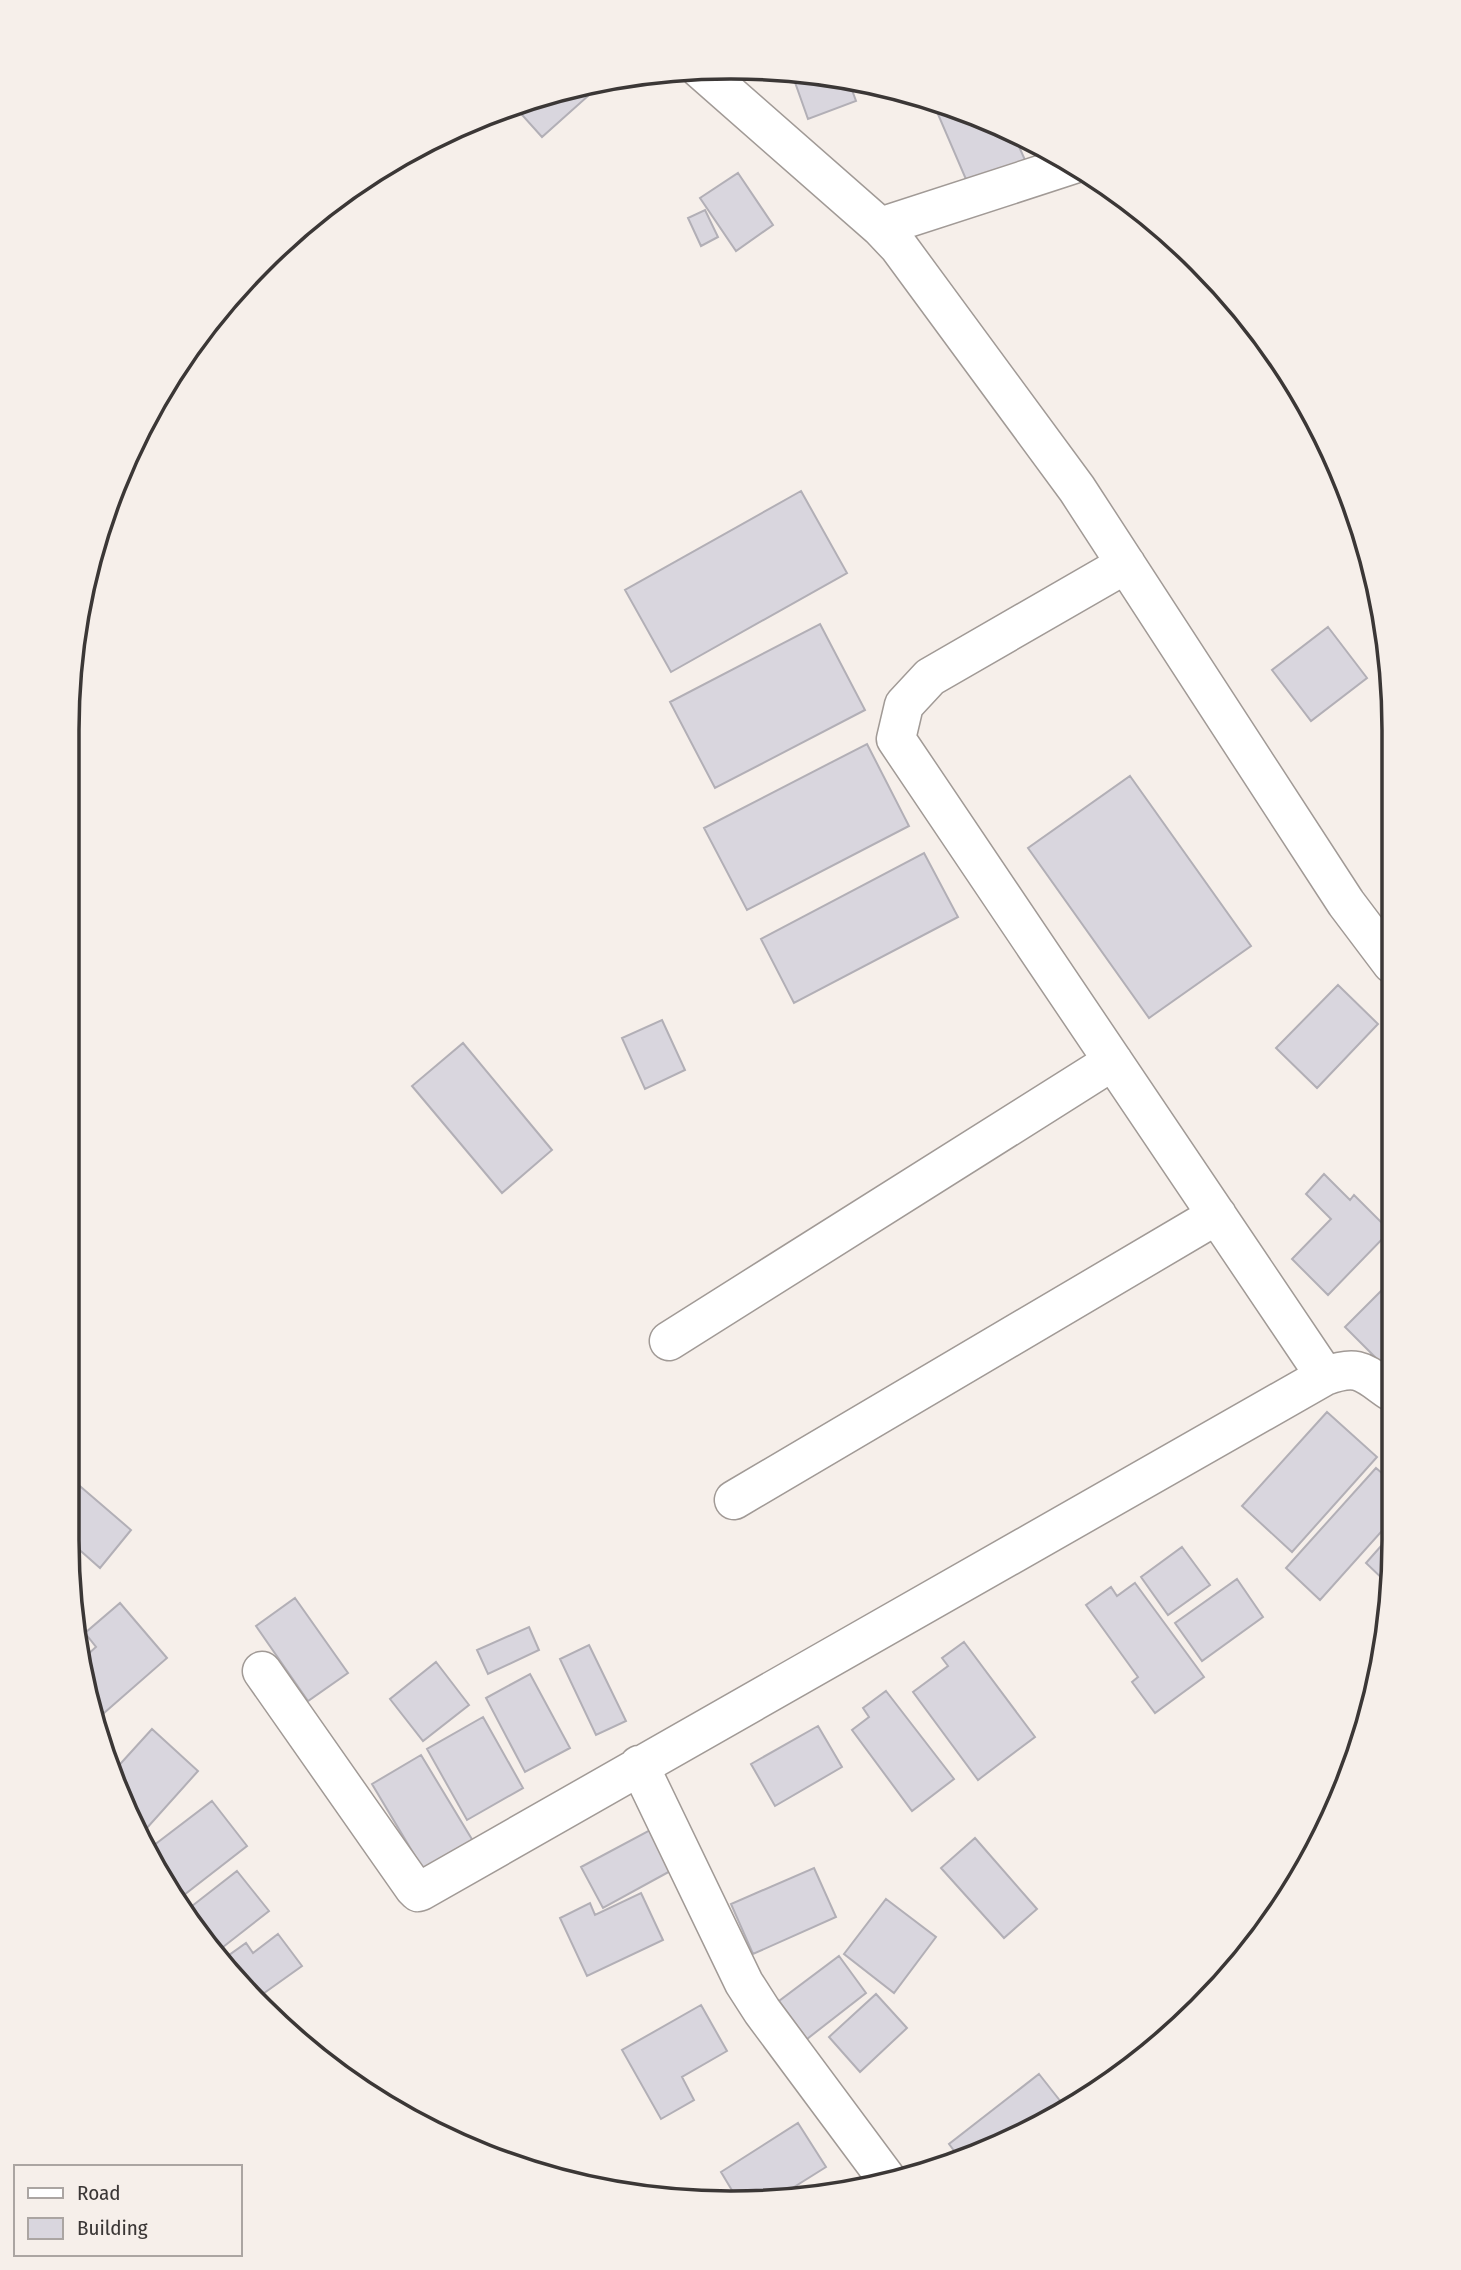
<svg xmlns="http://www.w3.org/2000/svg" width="1461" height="2270" font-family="'Fira Sans Condensed',sans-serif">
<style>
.building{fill:#d9d6de;stroke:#b2afb6;stroke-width:2}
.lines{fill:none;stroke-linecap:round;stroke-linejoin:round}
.minor-casing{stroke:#a19a96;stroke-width:41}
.minor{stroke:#fff;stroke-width:38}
.rim{fill:none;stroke:#3b3736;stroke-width:3.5}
</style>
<rect width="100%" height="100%" fill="#f6efea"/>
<path class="building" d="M791 71 817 72 848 79 856 101 808 119Z
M579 86 588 96 542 137 514 106 558 89Z
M944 102 1013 133 1025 160 968 184 934 105Z
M738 173 773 225 736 251 700 198Z
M705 210 718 237 701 246 688 218Z
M801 491 847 573 671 672 625 590Z
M820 624 865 710 715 788 670 702Z
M1328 627 1367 678 1311 721 1272 670Z
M867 744 909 826 747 910 704 828Z
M1130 776 1251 946 1149 1018 1028 848Z
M924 853 958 917 794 1003 761 939Z
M1338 985 1378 1024 1317 1088 1276 1048Z
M662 1020 685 1070 645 1089 622 1038Z
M463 1043 552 1150 502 1193 412 1086Z
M1324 1174 1350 1200 1354 1195 1390 1231 1328 1295 1292 1259 1331 1219 1306 1194Z
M1390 1282V1372L1345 1327Z
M1327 1412 1377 1457 1292 1552 1242 1506Z
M1376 1468 1390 1480 1389 1523 1320 1600 1286 1568Z
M67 1475 131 1530 100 1568 74 1545 69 1552 66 1540Z
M1389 1537V1585L1366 1563Z
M1182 1547 1210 1585 1168 1615 1141 1577Z
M1237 1579 1263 1617 1202 1661 1175 1623Z
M1135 1583 1204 1677 1155 1713 1132 1682 1138 1677 1086 1605 1111 1587 1117 1596Z
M295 1598 348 1673 308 1701 256 1626Z
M120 1603 167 1658 96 1720 86 1656 96 1647 85 1633Z
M529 1627 539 1650 488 1674 477 1650Z
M964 1642 1035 1737 978 1780 913 1692 948 1666 942 1658Z
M589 1645 626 1721 596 1735 560 1659Z
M436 1662 469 1705 423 1741 390 1699Z
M530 1674 570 1748 525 1772 486 1698Z
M886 1691 954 1779 912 1811 852 1730 869 1717 863 1708Z
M483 1717 523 1788 467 1820 427 1749Z
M818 1726 842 1767 775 1806 751 1764Z
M152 1729 198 1771 146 1829 135 1819 112 1773Z
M421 1755 473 1841 424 1871 372 1784Z
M212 1801 247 1846 175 1902 149 1849Z
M652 1829 674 1869 603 1908 581 1867Z
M975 1838 1037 1909 1004 1938 941 1868Z
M814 1868 836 1917 753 1954 731 1904Z
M237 1871 269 1911 218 1951 183 1913Z
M641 1893 663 1940 587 1976 560 1918 590 1903 595 1915Z
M886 1899 936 1937 894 1993 844 1954Z
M278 1934 302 1966 260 1996 225 1958 246 1943 253 1953Z
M839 1956 866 1993 807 2039 779 2001Z
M876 1994 907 2028 860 2072 829 2037Z
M701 2005 727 2051 682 2077 694 2100 661 2119 622 2050Z
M1039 2074 1065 2107 958 2156 949 2144Z
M798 2123 826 2167 786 2192 736 2197 721 2172Z"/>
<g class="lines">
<defs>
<path id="minor" d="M699 68 880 227 899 247 1077 489 1346 903 1392 964
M880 227 1074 164
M1126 564 930 677 904 705 896 739 1325 1376
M669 1341 1113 1061
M734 1500 1217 1215
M262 1671 414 1888 418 1892 421 1891 1325 1376C1359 1364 1363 1372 1390 1391
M639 1765 744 1983 762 2011 889 2182"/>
</defs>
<use href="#minor" class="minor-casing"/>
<use href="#minor" class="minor"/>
</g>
<path d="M0 0H1461V2270H0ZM730 79H731A651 651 0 0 1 1382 730V1540A651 651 0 0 1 731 2191H730A651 651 0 0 1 79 1540V730A651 651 0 0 1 730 79Z" fill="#f6efea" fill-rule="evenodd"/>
<path class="rim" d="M730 79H731A651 651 0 0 1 1382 730V1540A651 651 0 0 1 731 2191H730A651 651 0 0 1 79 1540V730A651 651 0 0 1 730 79Z"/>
<rect x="14" y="2165" width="228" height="91" fill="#f6efea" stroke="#aba5a2" stroke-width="2"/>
<rect x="28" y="2188" width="35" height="10" fill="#ffffff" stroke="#aba5a2" stroke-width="2"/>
<text x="77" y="2200" font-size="21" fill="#3b3736">Road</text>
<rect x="28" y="2218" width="35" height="21" fill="#d9d6de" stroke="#aba5a2" stroke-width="2"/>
<text x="77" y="2235" font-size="21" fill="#3b3736">Building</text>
</svg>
